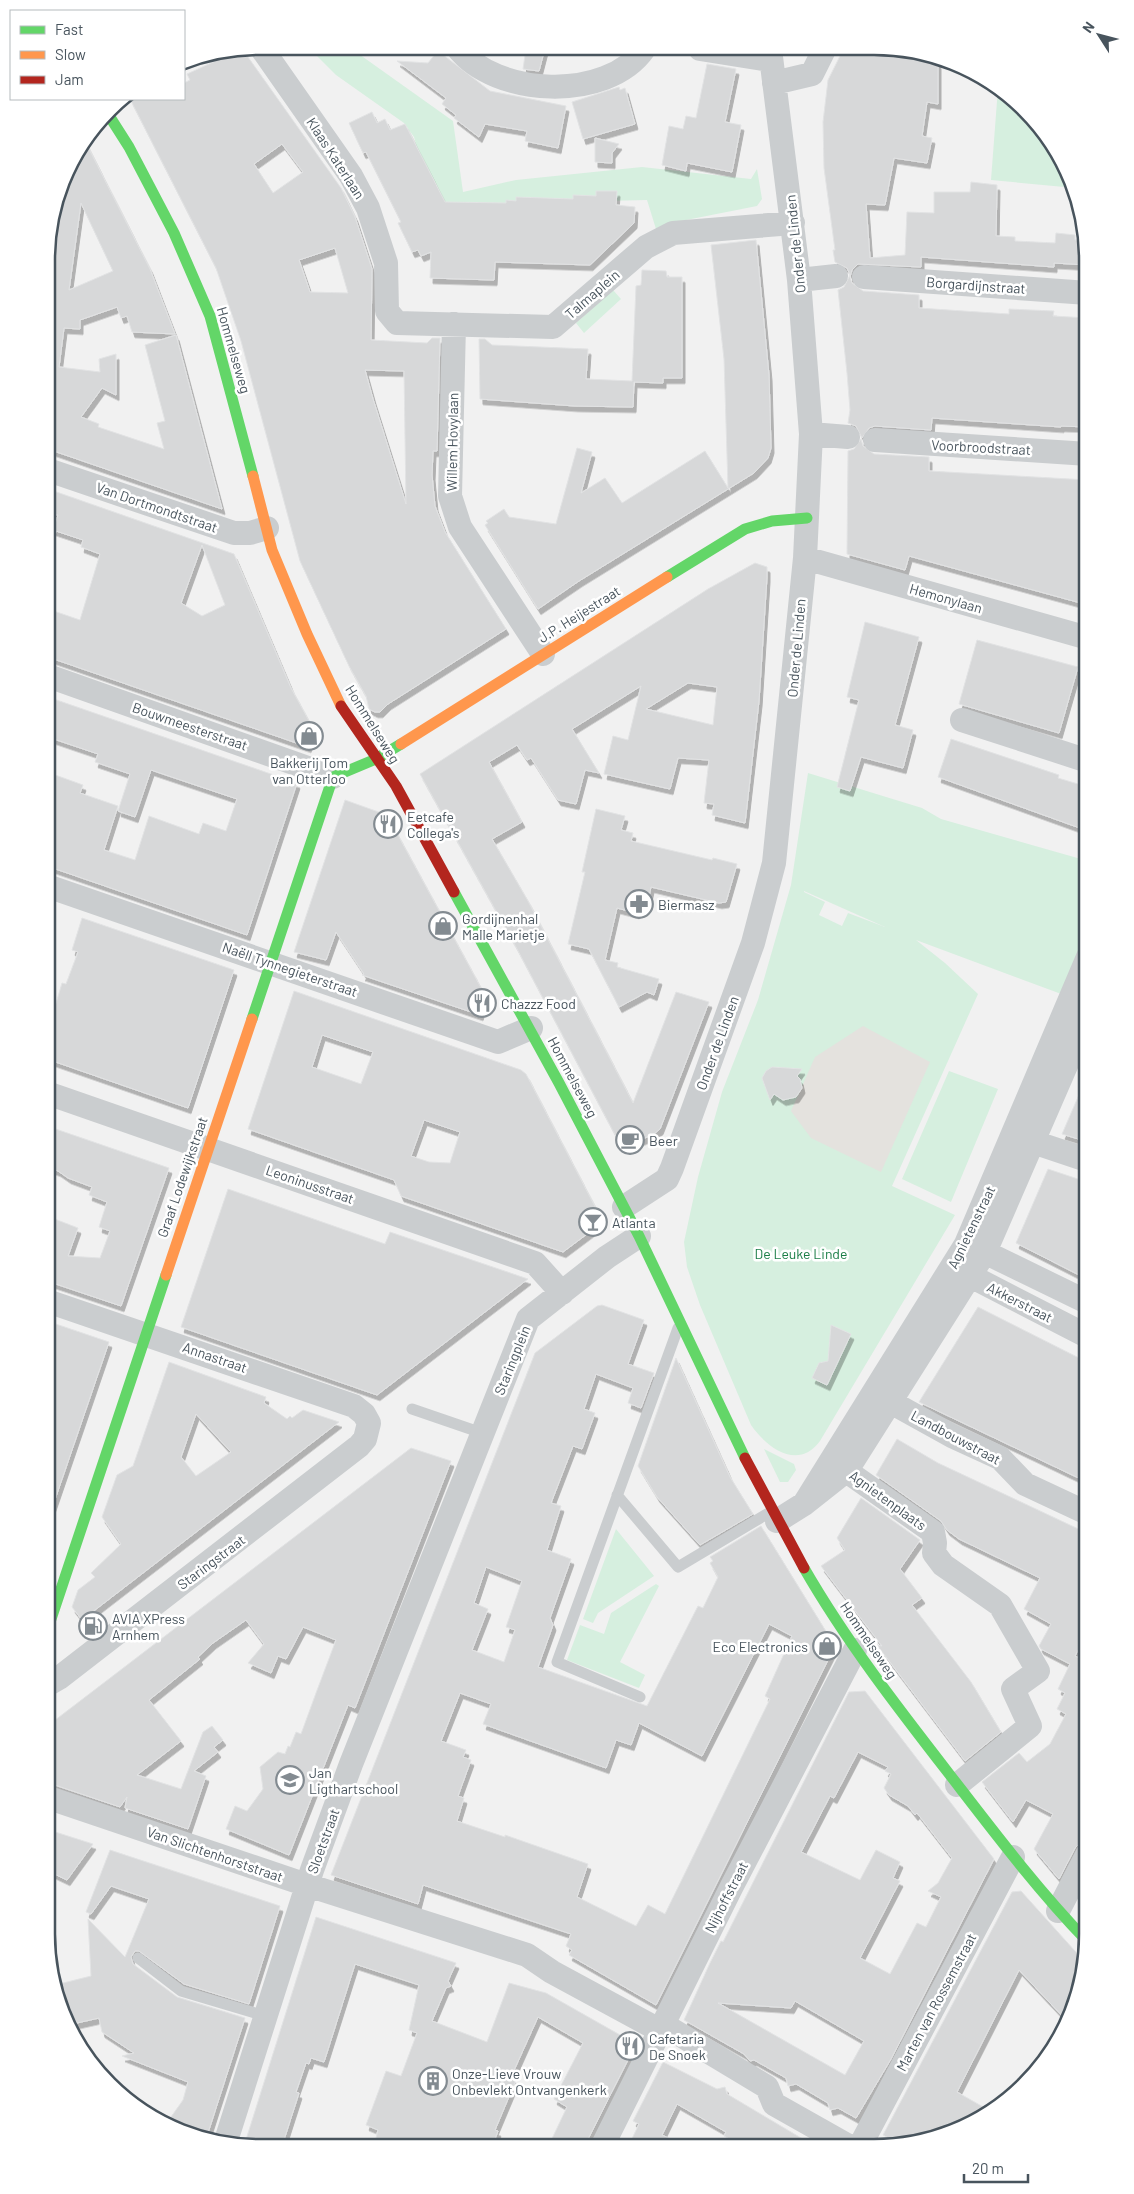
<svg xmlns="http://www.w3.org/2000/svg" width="1134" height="2194" font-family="Barlow,sans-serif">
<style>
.green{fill:#d6efdf;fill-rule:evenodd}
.sand{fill:#e4e2de}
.building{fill:#d7d8d9;stroke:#e2e3e4;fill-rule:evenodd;filter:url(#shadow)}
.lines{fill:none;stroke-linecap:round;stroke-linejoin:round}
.lane{stroke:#cacdcf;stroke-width:11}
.street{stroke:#cacdcf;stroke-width:24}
.fast{stroke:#63d668;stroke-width:11}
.slow{stroke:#ff974d;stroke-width:11}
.jam{stroke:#b3261e;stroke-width:11}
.labels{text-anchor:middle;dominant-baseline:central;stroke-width:5;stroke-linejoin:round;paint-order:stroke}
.street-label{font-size:14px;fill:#48545d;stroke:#fff}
.poi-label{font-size:14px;fill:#48545d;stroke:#fff;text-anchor:start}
.park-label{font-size:14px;fill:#1a7d46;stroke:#fff}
.rim{fill:none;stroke:#48545d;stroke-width:2.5}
</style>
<defs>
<filter id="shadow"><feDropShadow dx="3" dy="5.5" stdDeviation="0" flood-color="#0004"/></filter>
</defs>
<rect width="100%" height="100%" fill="#f1f1f1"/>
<path class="green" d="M316 47H349L453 121 463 192 516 180 642 167 751 179 757 169 762 199 757 206 666 224 656 229 647 200 604 201 438 228 414 137 404 123 336 75 317 56Z
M998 88 1015 99 1052 141 1075 188 991 180Z
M613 290 621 299 584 333 576 323Z
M808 773 922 808 941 819 1088 861V939L1064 995 916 940 945 963 978 994 892 1186 955 1215 820 1441C798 1471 767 1448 751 1425L700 1305 687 1267 684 1242 698 1177 722 1092 758 1000 791 885ZM804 892V891L885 927 848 913 842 926 819 915 825 902Z
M949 1071 998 1089 951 1202 902 1179Z
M764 1449 794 1464 796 1470 788 1482H780Z
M616 1529 654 1576 598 1613 593 1623 583 1619Z
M656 1584 659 1586 620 1662 645 1675 639 1688 567 1660 580 1625 604 1634 611 1613Z"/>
<path class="sand" d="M863 1026 930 1062 881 1172 811 1138 791 1111 815 1057Z"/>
<path class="building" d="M526 48H545L539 71 523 69Z
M243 50 341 188 355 217 372 269 371 340 427 343 432 338H440L437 451H433L432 475 435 506 445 532 506 629 388 704 380 712H375L369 709 366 696 349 666 300 561 241 341 216 268 130 99H184V83L190 80 187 74 222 58 219 54ZM282 144 303 172 273 193 254 164ZM335 248 348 293 310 292 299 260ZM365 370 404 371 406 504 373 399Z
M843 50H916L935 57 938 63V104L927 102 922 136 932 138 927 163 894 158 885 205 866 204 870 258 905 255 907 212 934 213V192H970L971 182 997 185 996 236 1015 237V241L1055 243 1056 233 1075 235V240L1085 241 1088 260V265L1054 263V267L921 257V267L858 264 852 270 850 277 852 283 863 291 919 295V308L1009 314V309L1054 311 1053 316 1088 318 1086 367H1083L1080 403H1088V427L1061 426V427L932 418 931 430 875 426 869 428 862 438 856 426 848 423 850 410 847 373 838 290 844 287 850 275 847 268 835 262 833 250H835L824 168 823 122 828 80Z
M436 53 440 56 442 54 490 91 566 106 558 148 525 141 527 131 485 124 479 137 454 118 456 115 442 104 446 98 397 61 428 63Z
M707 64 736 69 725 122 741 125 732 172 687 163 686 171 662 165 669 126 683 129 686 116 696 118Z
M619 87 620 90 625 88 635 124 583 139 572 102Z
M372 112 377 123 385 119 390 130 405 124 445 202 506 203V200L516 201V197L573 199V195L596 196V191H617L616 205 635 207 634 223 590 265 495 262 494 280 430 278 431 252 421 256 418 250 412 252 398 223 401 222 366 152 363 153 349 123Z
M595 138 619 144 612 153V163L595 162Z
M86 143 150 269 175 334 132 332 127 316 121 318 117 307 80 320V329L64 328 59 367 100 372 99 359 116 354V395L102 388 81 417 99 424 98 427 164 449 157 423 165 421 145 345 176 335 222 509 48 449V232L68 165ZM81 203 113 271 69 290Z
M756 240 769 375 771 448 768 458 754 473 579 581 538 609 485 525 488 523 486 521 504 509 509 517 556 524 577 448 592 452 581 493 605 478 622 503 705 451 728 488 724 359 711 245Z
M642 270 666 271 667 277H682V378H663V383L634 382 633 407 575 406 480 399 479 339H485L492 345 588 349 586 379 632 381 636 286 641 285Z
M861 439 863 446 874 454 929 457V471L1088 480V504H1081L1079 549 1088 552 1083 579 1088 580V605L909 556 905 570 847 554 848 451 854 449Z
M48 489 234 554 291 688 314 730 308 747 48 657V609L80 620 100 554 81 547 83 540 53 530 58 515 48 514ZM202 545 225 605 202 616 181 603Z
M755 563 767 567V577L759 701 745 823 712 815 714 804 704 803 709 760 678 758 670 789 604 774 613 736 628 740 641 686 572 729 599 773 585 770 576 804 558 800 531 758 527 760 517 745 489 762 522 822 492 839 528 901 633 1103 676 992 709 1002 660 1129 654 1134 622 1148 516 947 420 774 708 589ZM688 683 717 687 713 725 646 709Z
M865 622 919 637 895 725 913 730 903 768 861 757 850 791 837 787 859 700 847 697Z
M977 640 1078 667 1059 733 959 704Z
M48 697 297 783 247 935 47 866V772L83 785 80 793 118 806 104 850 135 860 149 816 199 834 203 823 226 831 237 799 151 770 135 817 118 811 130 774 95 762 98 754 48 737Z
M951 739 1059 775 1058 778 1088 787V831L938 777Z
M345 800 387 815 486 997 480 1015 362 975 364 974 336 932 326 960 294 952Z
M596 809 625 816 621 830 633 833 631 841 712 860 713 858 737 864 726 902 719 903 651 887 647 906 636 913 617 908 605 960 618 963 617 967 659 979 654 995 647 992 619 1007 589 949 568 944 585 872H582Z
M82 918 234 970 188 1108 47 1059V1019L51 1020 62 983 66 984 78 952 72 950Z
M294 991 521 1070 526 1074 603 1222 563 1252 401 1196 394 1180 248 1129ZM322 1035 373 1052 361 1084 312 1067ZM424 1120 460 1132 450 1163 429 1162 411 1156Z
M772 1067 802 1069 797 1076 800 1079 802 1088 796 1097 783 1100 774 1094 770 1100 762 1078 766 1071Z
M1088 1074V1142L1062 1134Z
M47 1126 169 1168 121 1306 47 1281V1216L78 1228 68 1256 100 1258 110 1231 99 1227 107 1202 89 1195 92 1187 68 1178 58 1171 47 1167Z
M1048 1169 1087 1182V1279L1016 1243Z
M228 1189 385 1244 390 1232 528 1279 377 1395 181 1327Z
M602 1305 644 1320 628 1364 654 1373 641 1408 628 1403 633 1388 596 1374 584 1409 595 1413 582 1449 573 1446 551 1503 561 1506 547 1550 571 1559 550 1618 553 1625 538 1667 647 1706 698 1606 703 1608 718 1577 710 1563 713 1561 710 1557 761 1526 835 1646 656 2005 569 1955 572 1950 566 1946 571 1934 423 1885 418 1904 331 1875 535 1353 597 1306ZM486 1567 522 1581 506 1627 515 1630 504 1662 472 1650 488 1609 474 1603ZM769 1624 792 1636 765 1696 770 1699 665 1914 648 1905 636 1926 577 1897 588 1864 505 1835V1837L457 1821 464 1798 458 1796 471 1760 463 1757 466 1750 441 1741 460 1693 491 1704 483 1724 606 1768 616 1740 631 1745 639 1723 702 1756Z
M978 1307 1087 1362V1482L919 1402Z
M47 1321 109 1342 49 1517H47Z
M831 1325 851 1334 827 1385 812 1378 819 1363 828 1361Z
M676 1358 730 1477 753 1514 700 1545 657 1497 638 1466Z
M169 1362 266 1397 264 1403 287 1419 290 1416 292 1418 303 1410 339 1422 82 1620 72 1607 78 1590 95 1577 91 1573 121 1544 102 1517 117 1475 133 1466ZM196 1414 231 1452 196 1476 181 1457Z
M897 1439 938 1463 1087 1533V1633L1075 1656 1087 1662V1841L1080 1843 1075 1848 1059 1879 1034 1849 1053 1814 1026 1800 1013 1822 982 1782 1019 1753 1027 1762 1050 1744 1066 1714 1057 1709 1065 1693 1058 1689 1070 1664 1041 1649 1039 1646 1051 1624 1024 1609 1040 1578 959 1539 947 1530 941 1521 876 1475Z
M411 1448 451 1461 355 1708 348 1705 289 1855 226 1829 235 1806 247 1811 263 1789 260 1767 278 1752 285 1754 288 1746 290 1747 296 1732 301 1734 316 1693 336 1640 303 1627 286 1659 278 1656 271 1673 248 1663 264 1644 246 1620 213 1643 198 1657 200 1659 149 1700 181 1741 137 1775 181 1789 203 1732 212 1726 223 1740 214 1747 218 1752 194 1771 206 1776 188 1829 125 1808 127 1797 120 1807 46 1782V1727Z
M861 1498 920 1540 900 1569 922 1598 912 1605 971 1682 1001 1732 965 1761 877 1645 882 1646 821 1566 845 1550 837 1538Z
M865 1691 994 1859 891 2059 856 2118 838 2108 830 2110 828 2103 796 2084 788 2086 786 2078 754 2060 750 2061 744 2054 684 2020 710 1963 721 1941 723 1942 849 1692ZM858 1752 888 1767 885 1771 891 1774 884 1788 889 1795 908 1806 915 1815 917 1813 952 1858 938 1883 928 1891 941 1897 926 1927 917 1923 890 1974 860 1958 900 1881 893 1878 900 1862 876 1850 860 1880 801 1852 830 1796 834 1798ZM795 2001 864 2041 845 2075 718 2003 791 2008Z
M46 1829 93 1844 67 1880 46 1870Z
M110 1850 280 1906 249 2004 184 1984 139 1951H135L131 1957 133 1964 177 1997 245 2018 206 2139 178 2131 166 2124 183 2100 188 2082 122 2056 134 2053 102 2032 99 2018 68 2025 58 2003 55 1985 91 1976 88 1919 125 1957 149 1899 111 1886 91 1914 86 1912Z
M1021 1891 1084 1961 1072 2016 1068 2022 1019 1970 957 2092 992 2112 943 2136 899 2144 883 2135 1012 1892Z
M316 1917 456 1963 448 1981 451 1986 446 1988 432 2021 487 2042 509 1983 546 1993 636 2044 584 2147H548L567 2107 554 2099 583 2043 538 2017 511 2077 516 2080 495 2130 498 2131 492 2147 374 2146 378 2130 366 2125 386 2071 401 2076 417 2033 409 2030 419 1985 355 1964 324 2062 311 2058 309 2064 306 2063 296 2092 299 2093 282 2146H244Z
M663 2062 717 2089 725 2087 727 2094 818 2148 744 2147 724 2136 726 2132 677 2104 662 2135 687 2147H628L639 2124 633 2121Z"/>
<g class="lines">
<path class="lane" d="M412 1409 482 1433
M617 1495 678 1567 772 1511
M640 1697 557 1662 678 1328
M138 1958 181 1991 265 2016"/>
<path class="street" d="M260 46 351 176 368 208 386 263 387 311 397 323 553 327 646 247 673 233 793 223
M457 47C495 97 607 102 644 49
M700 49 770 60
M774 83 812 74 824 50
M864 277 1088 293
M799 280 836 276
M454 324 450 496 460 527 543 654
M811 434 848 437
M875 440 1088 454
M48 470 234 533H250L267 528
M805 558 1088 638
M48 676 333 777
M962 720 1088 761
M47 886 498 1042 531 1028
M47 1093 535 1263 562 1293
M1018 1137 1087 1160
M624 1207 667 1179 672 1168 753 943 774 863 805 558 811 434 799 280 770 49
M972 1246 1087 1302
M957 1269 1087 1336
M878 1395 952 1436 1000 1458 1025 1484 1087 1513
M835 1463 933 1532 935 1543 934 1553 943 1565 1000 1605 1038 1671 1013 1689 1030 1726 957 1785
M804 1504 966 1244 1088 957
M777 1521 804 1504 847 1470 985 1252 1088 1015
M47 1685 59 1678 359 1446 365 1439 369 1423 364 1414 354 1406 47 1301
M46 1797 307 1885 527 1955 552 1972 661 2031
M1058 1911 1087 1855
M664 2025 767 2087 774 2104 852 2148
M225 2144 312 1870 351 1764 528 1319 607 1257 639 1236
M602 2147 732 1886 855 1650
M859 2148 1013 1857"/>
<path class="fast" d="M108 114 129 147 174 233 210 316 253 476
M667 577 745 529 772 521 807 518
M454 892 559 1083 639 1236 745 1458
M252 1019 333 777 376 759 401 744
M804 1568C846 1641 898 1708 950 1775 994 1832 1037 1889 1087 1941
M47 1631 166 1275"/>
<path class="slow" d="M253 476 272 550 307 634 341 706
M401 744 667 577
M166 1275 252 1019"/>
<path class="jam" d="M341 706 396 786 454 892
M745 1458 804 1568"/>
</g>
<defs>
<symbol id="shop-ring" viewBox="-11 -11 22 22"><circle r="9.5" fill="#fff" stroke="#838b91" stroke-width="1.5"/><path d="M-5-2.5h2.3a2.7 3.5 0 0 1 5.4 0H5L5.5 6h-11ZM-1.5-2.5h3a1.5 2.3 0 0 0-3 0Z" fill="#838b91"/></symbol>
<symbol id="restaurant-ring" viewBox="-11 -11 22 22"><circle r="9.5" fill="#fff" stroke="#838b91" stroke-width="1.5"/><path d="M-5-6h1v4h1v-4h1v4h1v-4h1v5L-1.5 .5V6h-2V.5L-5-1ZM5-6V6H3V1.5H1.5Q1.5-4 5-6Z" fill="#838b91"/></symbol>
<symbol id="pharmacy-ring" viewBox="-11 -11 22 22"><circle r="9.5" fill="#fff" stroke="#838b91" stroke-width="1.5"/><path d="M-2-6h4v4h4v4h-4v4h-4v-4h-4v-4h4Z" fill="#838b91"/></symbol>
<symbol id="cafe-ring" viewBox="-11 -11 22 22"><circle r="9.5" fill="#fff" stroke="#838b91" stroke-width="1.5"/><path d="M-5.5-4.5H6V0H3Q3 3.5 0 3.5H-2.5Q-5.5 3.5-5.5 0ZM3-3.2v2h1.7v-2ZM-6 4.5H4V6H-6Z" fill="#838b91"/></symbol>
<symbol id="bar-ring" viewBox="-11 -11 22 22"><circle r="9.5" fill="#fff" stroke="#838b91" stroke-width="1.5"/><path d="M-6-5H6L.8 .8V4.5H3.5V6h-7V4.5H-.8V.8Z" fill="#838b91"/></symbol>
<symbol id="fuel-ring" viewBox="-11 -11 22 22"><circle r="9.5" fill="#fff" stroke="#838b91" stroke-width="1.5"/><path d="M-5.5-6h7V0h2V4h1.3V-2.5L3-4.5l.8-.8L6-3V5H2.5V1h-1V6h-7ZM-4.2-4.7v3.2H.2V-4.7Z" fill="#838b91"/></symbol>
<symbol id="school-ring" viewBox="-11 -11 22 22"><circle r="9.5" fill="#fff" stroke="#838b91" stroke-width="1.5"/><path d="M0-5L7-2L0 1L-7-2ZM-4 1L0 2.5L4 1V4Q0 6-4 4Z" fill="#838b91"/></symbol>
<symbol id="building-ring" viewBox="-11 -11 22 22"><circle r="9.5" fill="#fff" stroke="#838b91" stroke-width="1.5"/><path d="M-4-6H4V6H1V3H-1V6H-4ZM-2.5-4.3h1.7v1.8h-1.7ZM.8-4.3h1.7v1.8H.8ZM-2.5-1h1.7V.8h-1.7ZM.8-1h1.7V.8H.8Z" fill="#838b91"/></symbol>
</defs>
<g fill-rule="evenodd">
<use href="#shop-ring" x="293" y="720" width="32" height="32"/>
<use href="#restaurant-ring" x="372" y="808" width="32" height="32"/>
<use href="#pharmacy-ring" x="623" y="888" width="32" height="32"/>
<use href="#shop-ring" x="427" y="910" width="32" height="32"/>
<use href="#restaurant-ring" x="466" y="987" width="32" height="32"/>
<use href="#cafe-ring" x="614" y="1124" width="32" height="32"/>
<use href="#bar-ring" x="577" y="1206" width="32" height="32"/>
<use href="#fuel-ring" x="77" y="1610" width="32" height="32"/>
<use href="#shop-ring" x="811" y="1630" width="32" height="32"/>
<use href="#school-ring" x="274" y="1764" width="32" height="32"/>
<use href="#restaurant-ring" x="614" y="2030" width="32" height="32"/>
<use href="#building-ring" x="417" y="2065" width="32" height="32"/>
</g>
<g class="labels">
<g class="street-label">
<text transform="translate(336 158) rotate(57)">Klaas Katerlaan</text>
<text transform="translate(795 244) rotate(-96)">Onder de Linden</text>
<text transform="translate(976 285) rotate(4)">Borgardijnstraat</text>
<text transform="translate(592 294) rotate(-41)">Talmaplein</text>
<text transform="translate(234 350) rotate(74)">Hommelseweg</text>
<text transform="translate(452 442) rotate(-89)">Willem Hovylaan</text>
<text transform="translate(981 447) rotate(3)">Voorbroodstraat</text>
<text transform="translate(157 507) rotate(19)">Van Dortmondtstraat</text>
<text transform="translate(946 598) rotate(16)">Hemonylaan</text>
<text transform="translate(579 614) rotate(-32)">J.P. Heijestraat</text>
<text transform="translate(796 648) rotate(-85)">Onder de Linden</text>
<text transform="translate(373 724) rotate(58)">Hommelseweg</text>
<text transform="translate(190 726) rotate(19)">Bouwmeesterstraat</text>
<text transform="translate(290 969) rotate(19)">Naëll Tynnegieterstraat</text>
<text transform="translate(717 1043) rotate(-70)">Onder de Linden</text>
<text transform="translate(573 1077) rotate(62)">Hommelseweg</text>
<text transform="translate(182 1177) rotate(-71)">Graaf Lodewijkstraat</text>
<text transform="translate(310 1184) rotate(19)">Leoninusstraat</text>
<text transform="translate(971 1227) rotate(-64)">Agnietenstraat</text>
<text transform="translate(1020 1302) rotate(27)">Akkerstraat</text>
<text transform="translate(215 1357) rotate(19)">Annastraat</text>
<text transform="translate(512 1360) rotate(-68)">Staringplein</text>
<text transform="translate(956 1437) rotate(28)">Landbouwstraat</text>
<text transform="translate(888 1500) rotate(36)">Agnietenplaats</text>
<text transform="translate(211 1562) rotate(-37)">Staringstraat</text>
<text transform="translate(869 1640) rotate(56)">Hommelseweg</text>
<text transform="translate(323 1841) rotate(-70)">Sloetstraat</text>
<text transform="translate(215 1854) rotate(19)">Van Slichtenhorststraat</text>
<text transform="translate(726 1897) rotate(-63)">Nijhoffstraat</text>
<text transform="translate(936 2002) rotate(-62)">Marten van Rossemstraat</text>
</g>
<g class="poi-label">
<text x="309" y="762" text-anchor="middle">Bakkerij Tom<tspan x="309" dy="16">van Otterloo</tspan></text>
<text x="407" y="816">Eetcafe<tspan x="407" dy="16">Collega's</tspan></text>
<text x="658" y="904">Biermasz</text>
<text x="462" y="918">Gordijnenhal<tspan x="462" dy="16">Malle Marietje</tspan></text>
<text x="501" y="1003">Chazzz Food</text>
<text x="649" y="1140">Beer</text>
<text x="612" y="1222">Atlanta</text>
<text x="112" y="1618">AVIA XPress<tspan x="112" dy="16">Arnhem</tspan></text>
<text x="808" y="1646" text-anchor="end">Eco Electronics</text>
<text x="309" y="1772">Jan<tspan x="309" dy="16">Ligthartschool</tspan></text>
<text x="649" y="2038">Cafetaria<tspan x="649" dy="16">De Snoek</tspan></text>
<text x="452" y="2073">Onze-Lieve Vrouw<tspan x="452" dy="16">Onbevlekt Ontvangenkerk</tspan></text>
</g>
<g class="park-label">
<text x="801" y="1253">De Leuke Linde</text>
</g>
</g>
<path d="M0 0H1134V2194H0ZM260 55H874A205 205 0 0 1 1079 260V1934A205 205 0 0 1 874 2139H260A205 205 0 0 1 55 1934V260A205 205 0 0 1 260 55Z" fill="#fff" fill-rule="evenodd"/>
<path class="rim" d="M260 55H874A205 205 0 0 1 1079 260V1934A205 205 0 0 1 874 2139H260A205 205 0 0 1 55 1934V260A205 205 0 0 1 260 55Z"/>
<rect x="10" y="10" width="175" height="90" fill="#ffffff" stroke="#b6bbbe"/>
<rect x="20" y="26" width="25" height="8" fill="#63d668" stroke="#b6bbbe"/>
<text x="55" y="35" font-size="15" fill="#48545d">Fast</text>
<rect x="20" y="51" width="25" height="8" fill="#ff974d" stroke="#b6bbbe"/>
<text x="55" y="60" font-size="15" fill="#48545d">Slow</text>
<rect x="20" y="76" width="25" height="8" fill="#b3261e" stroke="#b6bbbe"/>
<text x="55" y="85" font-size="15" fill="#48545d">Jam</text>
<g transform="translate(1099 35) rotate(306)" stroke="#ffffff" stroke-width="4" paint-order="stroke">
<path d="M0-4L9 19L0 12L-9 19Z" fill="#48545d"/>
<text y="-8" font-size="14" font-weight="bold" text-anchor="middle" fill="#48545d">N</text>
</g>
<path d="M964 2174v8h64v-8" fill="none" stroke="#48545d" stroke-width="2.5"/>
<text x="972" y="2174" font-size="15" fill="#48545d" stroke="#ffffff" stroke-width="4" paint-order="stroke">20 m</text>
</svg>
